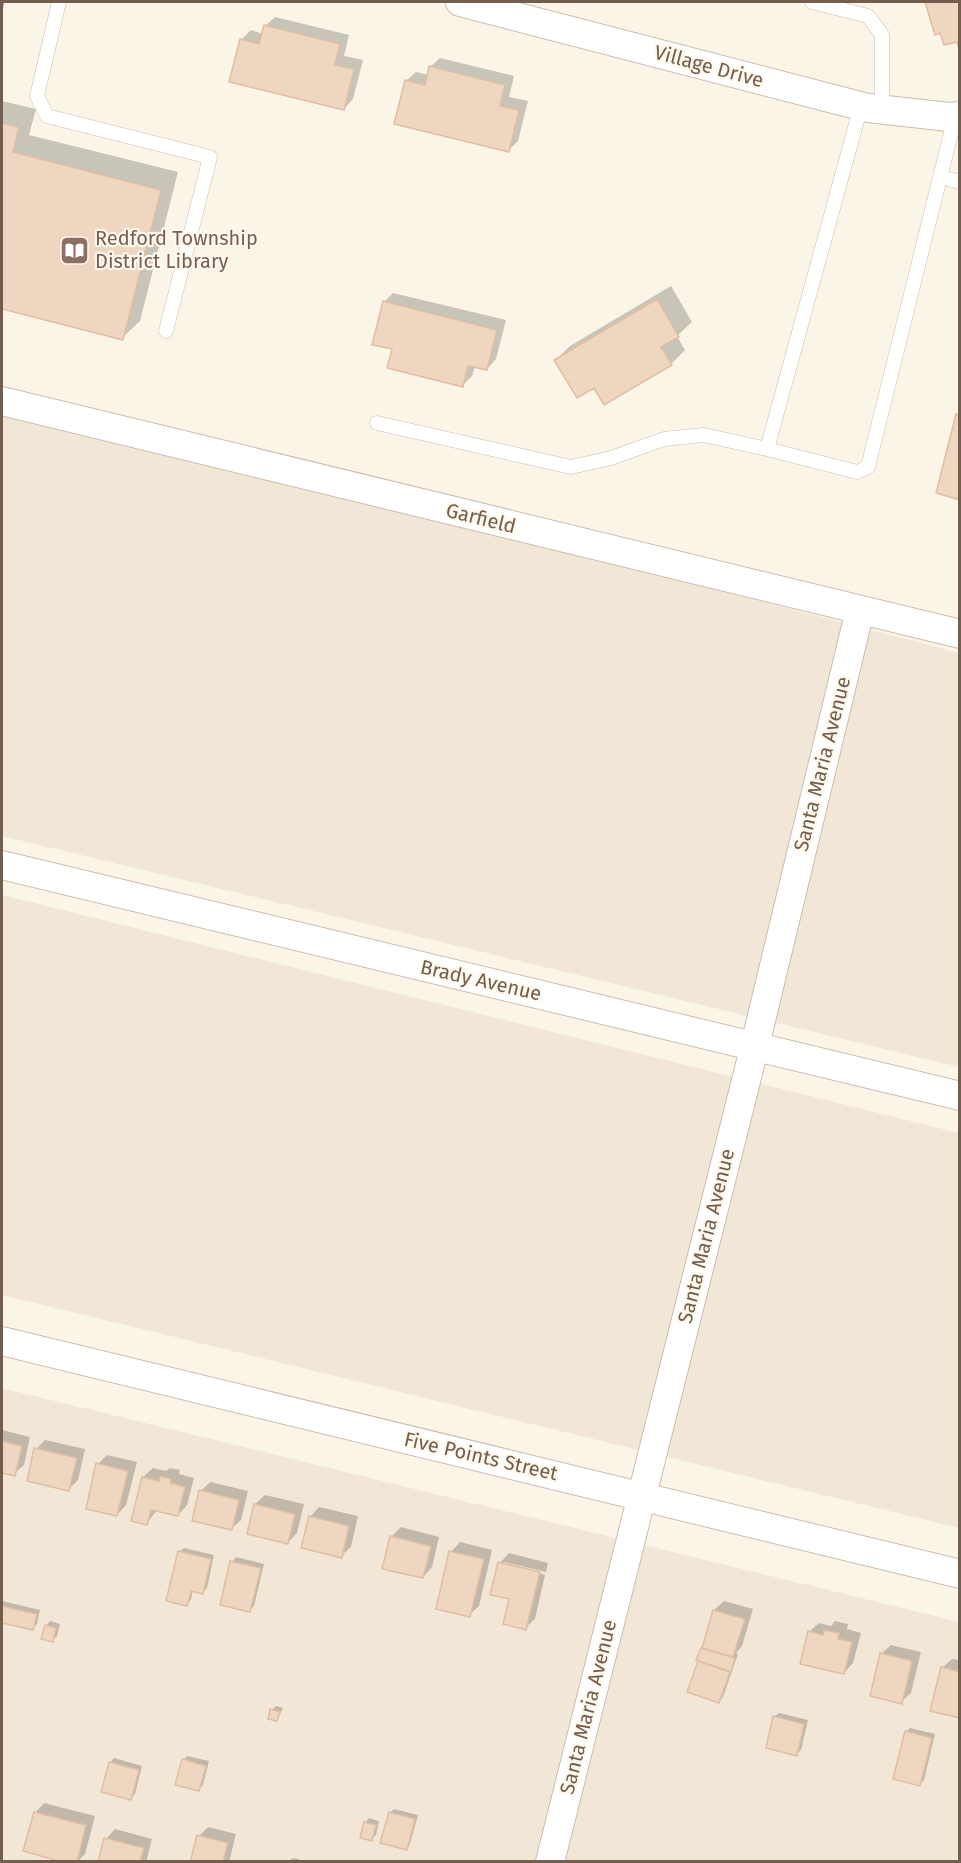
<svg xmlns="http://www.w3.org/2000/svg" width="961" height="1863" font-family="'Fira Sans',sans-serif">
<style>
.residential{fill:#f2e7d6}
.shadow{fill:#0003}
.building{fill:#eed6c0;stroke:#e0bea2;stroke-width:1.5}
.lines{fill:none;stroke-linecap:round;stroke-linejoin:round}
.service-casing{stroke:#ccbdae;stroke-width:15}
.minor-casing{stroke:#ccbdae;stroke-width:30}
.service{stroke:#fff;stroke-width:14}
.minor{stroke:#fff;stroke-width:28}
.labels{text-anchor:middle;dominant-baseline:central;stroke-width:4.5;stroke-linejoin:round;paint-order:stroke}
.street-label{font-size:20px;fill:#735d4d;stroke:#fef8ed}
.education-label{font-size:20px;fill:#785e54;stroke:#fef8ed;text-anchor:start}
</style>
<rect width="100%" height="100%" fill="#fbf5e7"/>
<path class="residential" d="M2 403 959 653V1067L2 836Z
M2 895 959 1133V1528L2 1295Z
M2 1388 959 1622V1861L2 1862Z"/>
<path class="shadow" d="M2 2H5L2 14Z
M275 17 349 35 344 56 363 60 353 99 344 109 241 40 251 30 263 34 265 26Z
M440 58 514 76 509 97 528 101 518 141 509 150 406 81 416 72 429 75 430 67Z
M2 101 36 109 29 135 178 172 140 321 122 338 2 308Z
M671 286 692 322 677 336 685 350 671 364 594 385 556 360 570 346Z
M393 293 506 320 496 359 487 369 475 366 472 376 463 385 393 348 384 302Z
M2 1430 30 1437 24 1465 14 1474 2 1471Z
M45 1440 85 1449 78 1480 69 1489 36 1449Z
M107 1455 137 1462 126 1505 117 1515 98 1464Z
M153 1468 166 1471 170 1468 180 1470 179 1474 194 1478 187 1505 178 1515 157 1510 147 1523 143 1477Z
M210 1482 248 1491 241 1520 231 1529 201 1491Z
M265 1495 304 1504 297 1533 288 1542 255 1504Z
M319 1507 358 1516 351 1547 341 1556 310 1517Z
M401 1527 439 1537 432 1567 423 1577 391 1537Z
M460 1542 492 1550 479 1606 469 1615 451 1552Z
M184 1548 214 1555 207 1588 202 1592 193 1590 191 1600 187 1604 179 1552Z
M509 1553 548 1563 546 1572 504 1562V1565L545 1575 535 1619 525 1628 511 1598 500 1563Z
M236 1557 264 1564 254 1606 250 1610 232 1562Z
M2 1601 40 1610 37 1624 32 1629 2 1622Z
M724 1601 753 1609 742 1646 736 1653 738 1654 723 1697 719 1701 689 1691 714 1610Z
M50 1621 60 1624 57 1636 53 1640 46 1626Z
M835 1621 848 1624 847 1629 861 1633 853 1663 844 1673 809 1632 819 1623 831 1626Z
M891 1645 921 1652 911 1693 901 1702 881 1654Z
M952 1659 960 1660V1716L942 1668Z
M276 1706 283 1708 277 1720 272 1710Z
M779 1713 808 1720 801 1750 796 1754 774 1717Z
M910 1728 935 1734 924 1780 920 1784 906 1732Z
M187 1756 209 1761 203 1785 198 1790 183 1760Z
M114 1758 142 1766 135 1794 131 1798 110 1763Z
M44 1803 95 1816 85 1854 77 1862H68L35 1813Z
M394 1809 418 1815 410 1844 406 1848 390 1813Z
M369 1818 379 1821 376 1835 371 1839 365 1823Z
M208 1827 236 1834 229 1862H192L199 1836Z
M115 1829 152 1839 146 1862H100L106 1839Z
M292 1858 299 1859 298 1862H289Z"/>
<path class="building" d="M925 2H960V52L957 42 944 45 940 33 935 35Z
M264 25 340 44 335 65 354 69 344 110 229 82 240 39 259 44Z
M429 66 505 85 500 106 519 110 509 152 394 124 405 80 425 85Z
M2 123 19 127 13 152 161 190 123 340 2 309Z
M657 299 679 337 661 347 672 365 604 405 594 388 577 398 554 360Z
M383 301 497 330 487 370 468 366 463 387 387 368 392 349 372 345Z
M956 414 960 415V500L936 493Z
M2 1441 22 1446 15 1476 2 1473Z
M34 1448 77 1458 69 1491 27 1481Z
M96 1463 128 1471 117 1516 86 1509Z
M160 1476 171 1479 170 1483 185 1487 178 1516 151 1510 147 1525 131 1521 142 1477 159 1481Z
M199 1490 239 1500 232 1530 192 1521Z
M254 1504 295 1514 288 1544 247 1534Z
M309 1516 349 1526 342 1558 301 1548Z
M390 1536 431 1546 423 1578 382 1569Z
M178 1551 211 1559 203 1594 191 1591 187 1606 166 1601Z
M449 1551 484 1559 470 1617 436 1609Z
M230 1561 261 1568 250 1612 220 1605Z
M498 1562 540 1572 526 1630 503 1624 509 1599 490 1595Z
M2 1606 37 1614 33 1630 2 1623Z
M713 1610 745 1619 733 1657 702 1648Z
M45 1625 56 1628 53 1642 41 1639Z
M824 1630 839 1633 838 1639 852 1642 844 1674 800 1664 808 1631 823 1635Z
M701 1648 735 1658 731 1672 696 1660Z
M880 1653 912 1661 902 1704 870 1696Z
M698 1661 730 1672 719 1703 687 1692Z
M941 1667 960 1672V1718L930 1711Z
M270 1709 280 1712 277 1721 268 1719Z
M773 1716 804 1724 797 1756 766 1748Z
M905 1731 932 1738 920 1786 893 1779Z
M182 1759 206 1766 199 1791 175 1785Z
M109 1762 139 1770 131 1800 101 1792Z
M34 1812 86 1825 77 1862H62L23 1851Z
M389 1812 415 1819 407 1850 380 1843Z
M364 1822 376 1825 372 1841 360 1838Z
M197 1835 228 1843 223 1862H190Z
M104 1838 144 1848 140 1862H98Z"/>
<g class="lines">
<defs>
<path id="service" d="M59 2 37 96 47 116 210 157 166 331
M812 2 868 16 882 35V109
M861 106 767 449 857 472 868 467 955 117
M940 177 960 182
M377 423 571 467 611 458 664 439 704 435 767 449"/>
<path id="minor" d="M460 2 868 108 949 117 960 116
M2 401 960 634
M2 865 960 1096
M2 1341 960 1574
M550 1862 755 1045 860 610"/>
</defs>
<use href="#service" class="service-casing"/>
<use href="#minor" class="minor-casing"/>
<use href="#service" class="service"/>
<use href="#minor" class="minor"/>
</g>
<defs>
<symbol id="library-square" viewBox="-11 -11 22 22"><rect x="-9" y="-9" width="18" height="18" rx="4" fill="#8d6e63" stroke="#fef8ed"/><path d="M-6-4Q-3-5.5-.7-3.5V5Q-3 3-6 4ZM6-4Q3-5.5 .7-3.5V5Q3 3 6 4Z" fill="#fff"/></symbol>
</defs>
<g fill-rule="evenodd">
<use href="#library-square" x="58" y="234" width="33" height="33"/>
</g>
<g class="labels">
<g class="street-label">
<text transform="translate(709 66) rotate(15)">Village Drive</text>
<text transform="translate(481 518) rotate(14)">Garfield</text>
<text transform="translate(822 764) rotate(-76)">Santa Maria Avenue</text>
<text transform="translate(481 980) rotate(13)">Brady Avenue</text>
<text transform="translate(706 1236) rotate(-76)">Santa Maria Avenue</text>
<text transform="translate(481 1456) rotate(13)">Five Points Street</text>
<text transform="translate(588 1707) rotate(-76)">Santa Maria Avenue</text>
</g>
<g class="education-label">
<text x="95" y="238">Redford Township<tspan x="95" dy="23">District Library</tspan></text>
</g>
</g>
<rect width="961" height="1863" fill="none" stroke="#735d4d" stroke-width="6"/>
</svg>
